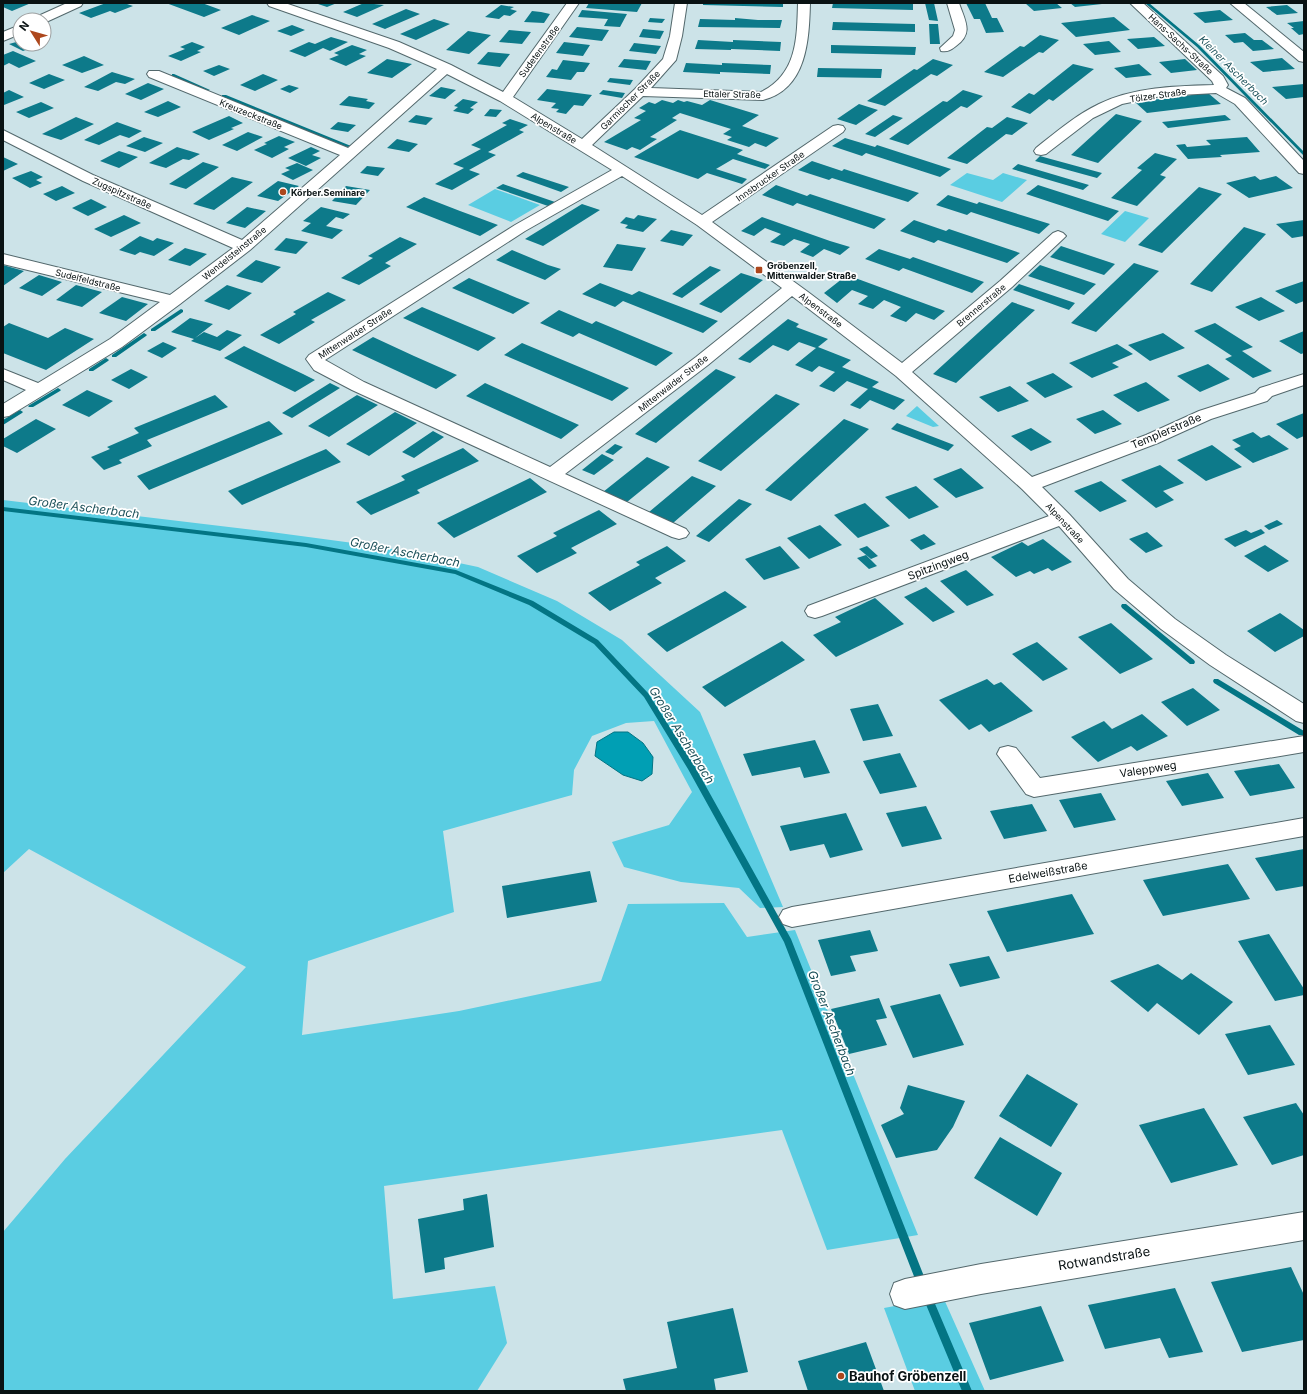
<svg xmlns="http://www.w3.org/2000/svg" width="1307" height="1394" font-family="Inter,sans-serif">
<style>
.green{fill:#5acde2}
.water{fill:#009fb4;stroke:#037584}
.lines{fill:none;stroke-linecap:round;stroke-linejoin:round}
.stream{fill:#037584;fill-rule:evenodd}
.building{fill:#0d7a8a}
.street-casing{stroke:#53686c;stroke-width:2}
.street{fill:#fff;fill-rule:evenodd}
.poi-dot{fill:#ad471c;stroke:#fff;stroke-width:1.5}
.labels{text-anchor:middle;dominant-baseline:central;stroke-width:3.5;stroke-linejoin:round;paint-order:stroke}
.far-street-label{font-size:9px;fill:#091213;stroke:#fff}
.far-poi-label{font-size:9px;font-weight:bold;fill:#091213;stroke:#fff;text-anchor:start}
.far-water-label{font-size:10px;font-style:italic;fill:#1b5059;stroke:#fff}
.street-label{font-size:11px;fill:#091213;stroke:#fff}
.water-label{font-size:12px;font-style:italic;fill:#1b5059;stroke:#fff}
.near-street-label{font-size:13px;fill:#091213;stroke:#fff}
.near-poi-label{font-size:13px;font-weight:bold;fill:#091213;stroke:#fff;text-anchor:start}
</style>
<rect width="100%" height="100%" fill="#cce3e8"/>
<path class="green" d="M967 173 993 180 1003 173 1027 180 1002 202 950 185Z
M495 189 540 205 511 222 468 205Z
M1125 211 1149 218 1125 242 1101 234Z
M917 406 939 426 933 427 906 416Z
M3 500 271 532 383 547 478 567 557 601 622 640 700 712 783 907 760 908 739 888 681 882 624 867 612 842 669 825 692 792 654 721 626 723 592 736 574 770 572 795 443 831 454 912 308 961 302 1035 459 1011 601 981 628 904 724 903 747 937 795 930 918 1235 827 1250 782 1130 384 1186 393 1299 495 1286 507 1343 477 1391H3V1232L65 1159 246 967 29 849 3 873Z
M943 1297 985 1391H915L884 1308Z"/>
<path class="water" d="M614 732H628L643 743 653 757 652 774 642 781 623 775 595 756 597 742Z"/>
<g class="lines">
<path class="stream" d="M1145 3H1149L1199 45 1304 152V156L1197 47Z
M172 74H174L210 90 206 91 172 76Z
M222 95H226L351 146 347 147 222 97Z
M181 309 183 310V312L155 331H151V329Z
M144 333 147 335 146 336 116 357H112V355Z
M106 358 109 360 108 361 93 371H89V369Z
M58 388 61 390 60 391 33 407H29L28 406Z
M20 410 23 412 22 413 3 425V420Z
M3 507 306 543 456 570 533 601 598 640 648 693 694 765 791 939 927 1284 925 1287 922 1289 919 1287 917 1284 784 942 688 769 644 697 594 644 529 605 455 574 306 547 3 511Z
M1122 604H1126L1194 660 1195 662 1194 664H1190L1122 608 1121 606Z
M1214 679H1218L1304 731V735H1299L1214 683 1213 681Z
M927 1290 930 1292 972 1391H962L922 1295 924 1292Z"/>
</g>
<path class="building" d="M3 3H31L12 11 3 7Z
M106 3H124L133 6 115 13 110 11 91 18 79 13Z
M166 3H202L221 10 204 17Z
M315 3H337L327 7Z
M364 3 384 5 357 17 343 12Z
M589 3H642L637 12 586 8Z
M703 3H783V7L703 5Z
M833 3H913V10L832 8Z
M925 3H934L938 21 929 20Z
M966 3H985L992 18H997L1004 32 986 33 980 19H974Z
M1025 3H1056L1062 8 1034 11Z
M1070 3H1102V4L1075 7Z
M501 5 514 7 510 9 517 11 510 16 504 15 499 19 485 17Z
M1287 5 1298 13 1277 15 1266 7Z
M406 9 420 14 385 29 372 24Z
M582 10 627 14 620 27 604 26 608 19 578 17Z
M1220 10 1233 20 1205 23 1193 13Z
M532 11 541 12 550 14 544 23 524 22Z
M252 15 270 21 239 35 221 28Z
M1114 17 1130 30 1076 37 1061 23Z
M650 18 665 19 662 23 648 22Z
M735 18 758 20H782L780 28 698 27 700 19 735 20Z
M434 19 450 24 416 40 400 34Z
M1304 21V34L1299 35 1291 28H1294L1287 23Z
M833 22 915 24V32L832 30Z
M929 24H938L940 44H930Z
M292 25 305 30 291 36 277 31Z
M577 27 609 30 602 41 569 37Z
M643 29 664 31 660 39 639 37Z
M509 30 531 32 522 44 499 42Z
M468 31 491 35 469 54 446 50Z
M1245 33 1254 40H1262L1274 49 1253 51 1243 42 1234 43 1225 35Z
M1040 35 1059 40 1043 53 1039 52 1003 77 984 72 1020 46 1024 47Z
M331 37 348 42 330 51 323 48 305 57 289 51 309 42 315 44Z
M1154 37 1165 46 1138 49 1127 39Z
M698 40 733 42V40L781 42 780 51 731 49V50L695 49Z
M20 41V44H41L23 51 9 44Z
M1109 41 1121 52 1095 55 1083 44Z
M192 42 205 47 197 51 201 52 181 61 168 56 185 49 180 47Z
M564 42 590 45 583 56 556 53Z
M634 43 661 46 656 54 629 51Z
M352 45 367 50 359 54 366 56 346 66 329 59 339 55 334 53Z
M831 45 916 47 915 55 831 53Z
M13 51 36 61 19 68 9 63 3 66V55Z
M488 52 510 54 500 67 477 64Z
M84 56 104 65 82 73 62 65Z
M1282 58 1295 69 1263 72 1250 62Z
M387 59 412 64 392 78 367 73Z
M624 59 651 61 646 70 618 67Z
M933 59 953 65 937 76 931 74 885 106 867 101 914 69 917 70Z
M1185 59 1197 70 1171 73 1159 62Z
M563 60 590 63 584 72H577L571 80 546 77 552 69 557 70Z
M686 63 722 65V63L771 65 770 74 720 72V74L683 72Z
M1073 64 1094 69 1053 101 1049 99 1030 114 1011 107 1029 93 1034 95Z
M1139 64 1152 75 1126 78 1114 68Z
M219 65 230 69 214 76 203 71Z
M818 68 882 69 881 78 817 77Z
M112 72 135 79 125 84 116 82 98 91 84 87Z
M49 74 65 80 44 89 29 83Z
M263 74 278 80 255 91 240 85Z
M610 78 633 80 630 85 607 82Z
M148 83 164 89 141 100 125 94Z
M1304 84V97L1286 99 1272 87Z
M289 85 299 88 290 93 280 89Z
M441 87 456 90 445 99 429 96Z
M547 89 592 95 583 106 574 105 566 114 556 112 559 109 551 108 556 103 537 100Z
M9 90 24 97 4 105 3 93Z
M603 90 625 93 622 98 599 94Z
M963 90 983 96 967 108 961 106 908 145 889 139 943 101 947 102Z
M1208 93 1221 104 1147 113 1135 102Z
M349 96 368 99 366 101 375 103 369 109 339 105Z
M463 99 478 102 470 108 474 109 468 114 453 111 458 107 454 106Z
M662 100 673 103 678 100 684 102 687 101 702 105 710 100 759 115 742 126 779 138 766 147 755 143 749 147 727 140 732 137 723 134 731 129 680 113 672 118 677 120 650 137 657 139 640 150 632 147 627 150 604 142 641 120 634 118 646 111 639 108 649 102 655 104Z
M168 101 181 107 158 117 144 112Z
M41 102 54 108 29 118 16 112Z
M859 104 878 110 856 125 837 119Z
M490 109 502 110 496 117 484 116Z
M1116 114 1142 121 1098 163 1071 155Z
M416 115 433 118 426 125 408 122Z
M893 115 903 118 875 137 865 134Z
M1225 115 1231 120 1168 128 1162 122Z
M229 116 243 123 231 128 234 129 209 140 192 132Z
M76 117 94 124 61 140 42 134Z
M1007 117 1028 123 1012 135 1006 134 967 164 947 158 987 127 992 128Z
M510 119 528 125 519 130 524 132 488 152 496 155 469 170 480 174 452 190 435 184 464 168 453 164 481 149 471 145 507 125 502 123Z
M117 122 142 131 129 138 120 135 99 145 84 140Z
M338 122 356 125 348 132 330 129Z
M680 130 743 150 737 154 770 165 765 169 733 159 716 169 747 179 742 184 707 173 698 179 634 157Z
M248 132 263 137 237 151 222 145Z
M279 136 295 142 284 147 289 149 272 158 254 150 267 144 264 143Z
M144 137 163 143 145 152 126 146Z
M1247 137 1260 152 1220 155 1222 157 1188 159 1176 145 1185 144 1187 147 1211 145 1206 140Z
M845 138 875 147 877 145 951 169 940 177 866 153 862 156 832 146Z
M397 139 418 144 409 152 387 148Z
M177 147 200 154 189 160 183 159 166 168 149 163Z
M311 147 320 151 312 155 321 158 306 166 288 158Z
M119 151 138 157 119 168 100 161Z
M1155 153 1177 159 1160 175 1166 177 1137 206 1111 198 1142 170 1137 168Z
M1040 156 1047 158 1102 173 1097 178 1035 161Z
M3 157 18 164 3 171Z
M812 161 842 171 844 169 919 193 908 202 832 178 829 180 798 170Z
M203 162 219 167 186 189 169 184Z
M297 163 313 170 293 180 281 174 290 170 285 168Z
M1018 164 1089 185 1083 190 1012 169Z
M367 166 385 168 378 176 360 173Z
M31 171 43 177 36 180 42 183 30 188 12 178Z
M523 172 569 187 561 192 516 176Z
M1255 176 1260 180 1276 176 1293 188 1249 198 1226 183Z
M232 177 253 182 214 210 193 204Z
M278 181 299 186 278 201 257 196Z
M503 184 555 202 548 206 496 188Z
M776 185 807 196 810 194 886 219 874 229 797 203 793 206 762 195Z
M1038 185 1119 211 1108 221 1026 194Z
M62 186 75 193 56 201 43 194Z
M346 186 370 190 356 205 332 201Z
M1199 187 1222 194 1162 253 1138 245Z
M948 195 977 204 979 202 1050 224 1039 234 971 212 967 215 936 205Z
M424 197 460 211 498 225 480 236 406 207Z
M91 199 107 207 88 216 72 208Z
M582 204 600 210 543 246 525 239Z
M247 207 266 211 245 228 226 223Z
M321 207 350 214 343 219 336 217 326 226 343 230 332 239 301 231 311 223 303 221Z
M124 215 141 223 111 237 94 229Z
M638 215 657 219 643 232 625 228 628 225 620 223 626 217 634 219Z
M762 217 830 241 850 247 840 255 824 249 813 257 800 252 810 244 794 239 784 246 770 242 781 234 765 228 754 236 741 231Z
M914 220 946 231 949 229 1020 253 1007 263 938 240 934 243 900 231Z
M1304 220V236L1292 238 1276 224Z
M1244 227 1266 234 1212 292 1190 284Z
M671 230 693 235 683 246 660 241Z
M140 236 153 241 157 238 174 243 154 256 140 252 135 255 119 250Z
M400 237 417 244 385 263 391 266 359 285 341 278 373 258 368 256Z
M286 238 308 242 296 254 274 250Z
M617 244 646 248 632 271 603 267Z
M1061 246 1115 264 1104 275 1050 257Z
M185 248 207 254 190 266 168 260Z
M879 249 910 259 913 257 984 282 972 293 903 268 899 271 865 259Z
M512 250 548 265 561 269 545 280 496 260Z
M256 260 281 267 262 283 236 276Z
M1134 263 1159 271 1096 332 1071 323Z
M3 265 24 271 3 286Z
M1040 265 1096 284 1084 295 1028 276Z
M710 266 721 270 682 298 672 294Z
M741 273 763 280 721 313 699 304Z
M39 275 62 282 42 296 19 288Z
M847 275 945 311 934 320 916 313 906 322 890 316 901 307 884 300 873 309 858 304 868 296 852 290 837 303 824 293Z
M469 278 517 298 530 303 513 314 452 288Z
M1304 281V301L1296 304 1275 291Z
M600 283 632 295 639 291 718 321 703 333 623 301 615 307 582 294Z
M1019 284 1075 303 1069 310 1013 290Z
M76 285 102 292 82 307 56 300Z
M227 285 252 293 229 310 204 301Z
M328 292 346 300 311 320 315 322 279 344 260 335 296 314 293 312Z
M122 297 148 304 126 321 99 313Z
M1261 297 1285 311 1259 321 1235 307Z
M1012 302 1035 310 956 383 933 374Z
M422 307 434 312 496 338 478 351 403 318Z
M559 310 592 324 596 321 673 353 656 366 579 333 573 337 540 323Z
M190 318 213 324 195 338 204 332 217 337 227 330 242 335 220 351 191 341 194 339 171 332Z
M788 319 799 324 796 327 828 339 818 347 851 360 842 367 879 382 872 387 905 400 894 410 870 400 860 409 850 405 868 389 847 381 834 392 819 386 835 372 819 366 812 372 795 365 816 348 799 342 788 351 773 345 750 363 738 359Z
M9 323 48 338 65 328 94 339 46 370 3 353V327Z
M1215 323 1253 347 1242 351 1272 371 1253 378 1225 359 1232 356 1194 331Z
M1304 331V353L1301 354 1279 341Z
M1163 333 1185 348 1150 361 1128 345Z
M373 337 414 356 457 375 436 389 352 350Z
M163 342 177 348 162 358 147 351Z
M522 343 601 376 629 388 612 401 504 355Z
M1117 344 1133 354 1112 363 1119 367 1092 378 1069 363Z
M244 346 303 374 315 380 295 392 224 358Z
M1208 364 1230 379 1200 392 1177 376Z
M131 369 148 377 129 389 111 380Z
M716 369 736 377 656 443 635 434Z
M1053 373 1073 387 1045 398 1026 383Z
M1146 382 1170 400 1138 412 1113 395Z
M330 383 340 388 292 418 282 413Z
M485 383 552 413 579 425 561 439 466 396Z
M1010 386 1029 401 998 412 979 397Z
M87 390 113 401 89 417 62 405Z
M776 394 800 404 721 471 698 461Z
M215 395 228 407 147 440 152 446 119 460 122 463 104 470 91 457 110 449 107 447 139 433 134 428Z
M357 395 378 405 329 437 308 426Z
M1103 410 1122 424 1095 434 1076 419Z
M395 412 417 423 369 456 346 444Z
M1304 413V436L1297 439 1276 424Z
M36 419 56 429 17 453 3 446V439Z
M844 419 869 429 791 501 765 490Z
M269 421 283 434 149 490 137 476Z
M897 423 954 445 948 451 891 429Z
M1031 428 1052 442 1031 451 1011 436Z
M433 431 444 437 414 458 402 452Z
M1253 432 1261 438 1269 435 1289 449 1253 463 1234 449 1241 446 1232 440Z
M615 444 623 447 613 455 605 452Z
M1212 445 1242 467 1206 481 1177 460Z
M463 448 479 461 417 490 420 493 371 515 356 502 405 480 401 476Z
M326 449 341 462 242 505 228 491Z
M602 454 614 460 594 475 582 470Z
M647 457 670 467 627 502 603 492Z
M1160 465 1184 483 1163 491 1174 500 1156 508 1121 480Z
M961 468 984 488 956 498 933 479Z
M692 476 716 486 673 523 649 512Z
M530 478 547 492 454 538 437 523Z
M1101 481 1127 501 1100 512 1074 491Z
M916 486 939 507 909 519 885 497Z
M739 499 752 504 709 542 696 536Z
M865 503 890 526 858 538 834 515Z
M599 510 617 524 571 548 577 553 537 573 517 556 557 536 553 533Z
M1277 520 1283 524 1269 530 1264 526Z
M820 525 842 545 809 559 787 538Z
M1261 529 1265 533 1235 547 1224 539 1246 530 1251 533Z
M1147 532 1163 546 1146 553 1129 539Z
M924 534 936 544 921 550 910 540Z
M1043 539 1072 562 1052 571 1048 568 1034 574 1030 571 1016 577 991 557 1022 542 1028 546Z
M1265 545 1289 561 1268 572 1244 556Z
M667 546 686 561 655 578 662 583 610 611 588 593 640 565 636 562Z
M780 546 800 568 764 580 745 559Z
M867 546 878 556 871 559 859 549Z
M866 555 877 566 869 569 857 558Z
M966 570 994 595 967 606 940 581Z
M926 587 955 612 933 622 904 597Z
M725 591 747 607 667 652 647 634Z
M875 598 904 624 836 657 813 635 841 622 835 617Z
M1280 613 1304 630V636L1275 652 1247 631Z
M1111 623 1153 659 1120 674 1078 637Z
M782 641 805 660 725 707 702 687Z
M1037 642 1068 669 1043 681 1012 654Z
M987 679 994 685 1001 682 1033 711 989 732 981 724 969 730 939 700Z
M1193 688 1220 710 1187 726 1161 702Z
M878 704 893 736 863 741 850 709Z
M1142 714 1168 736 1137 751 1131 746 1098 762 1071 737 1104 721 1112 729Z
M815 740 830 773 804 778 800 767 752 776 743 754Z
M900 753 917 787 880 794 863 761Z
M1279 764 1295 788 1250 796 1234 771Z
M1208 773 1224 798 1182 806 1166 781Z
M1101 793 1116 820 1074 828 1059 800Z
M1032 804 1047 831 1004 839 990 811Z
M926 806 942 839 902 847 886 813Z
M846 813 863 850 830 858 824 844 790 851 780 826Z
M1304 849V886L1276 891 1255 858Z
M1228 864 1250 899 1163 916 1143 880Z
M590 871 597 902 507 918 502 886Z
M1072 894 1094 934 1007 952 987 911Z
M870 930 878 951 850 956 856 971 831 976 818 940Z
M1269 934 1304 989V995L1275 1001 1238 941Z
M989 956 1000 978 960 987 949 964Z
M1158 964 1182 980 1191 973 1233 1002 1199 1035 1157 1003 1148 1012 1110 981Z
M940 994 964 1045 913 1058 890 1006Z
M879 998 887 1018 876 1020 887 1045 849 1054 831 1009Z
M1270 1025 1295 1065 1248 1075 1225 1034Z
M1027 1074 1078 1104 1051 1147 999 1116Z
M908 1085 965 1101 953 1127 937 1150 896 1158 881 1125 904 1114 900 1108Z
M1296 1103 1304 1115V1155L1272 1165 1243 1117Z
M1204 1108 1238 1165 1171 1183 1139 1125Z
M1000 1137 1062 1173 1037 1216 974 1178Z
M487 1194 494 1247 444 1258 445 1269 425 1273 418 1219 464 1210 463 1199Z
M1291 1267 1304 1295V1340L1242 1352 1211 1282Z
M1175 1288 1203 1352 1169 1358 1160 1338 1105 1349 1088 1305Z
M1041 1306 1064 1361 990 1380 969 1323Z
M733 1308 748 1372 714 1379 716 1391H626L623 1379 677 1368 667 1322Z
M866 1342 884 1391H808L798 1361Z"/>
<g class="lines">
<defs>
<path id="street" d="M67 3H83L81 6 44 23V20H34L36 17Z
M267 3H285L399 42 451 65 503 92 567 3H579L513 97 582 139 635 89 663 59 670 36 675 3H687L682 36 676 60 651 88 761 92C797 74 797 39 798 3H810C809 40 807 89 763 100L643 96 592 145 702 215 833 126 838 125 843 126 845 129 843 132 712 222 808 292 902 363 1000 281 1053 233 1058 231 1063 233 1066 236 1063 239 1012 287 912 372 1032 477 1146 435 1199 411 1255 393 1260 388 1304 374V385L1272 396 1267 401 1211 419 1158 443 1042 487 1069 514 1128 579 1175 619 1226 655 1304 704V723L1296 721 1210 665 1161 629 1114 589 1059 526 822 616 815 618 808 616 805 611 808 606 1049 516 1022 489 896 376 792 296 708 365 565 474 686 529 689 533 686 537 679 539 672 537 352 390 314 370 306 359 309 355 515 225 612 170 500 101 447 74 250 250 180 304 122 347 9 416 3 417V404L26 390 3 380V369L38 383 110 339 160 302 3 264V254L170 295 233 248 83 181 3 140V130L93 175 242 240 340 155 149 77 147 74 149 71H159L348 148 437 69 389 48 269 6ZM622 176 697 225 782 288 696 357 550 467 364 382 325 360 525 231Z
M947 3H959C965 21 974 33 956 46 951 50 948 52 941 51L940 48 953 36 955 30Z
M1130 3H1143L1223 76 1228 85 1226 88 1245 98 1304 161V174L1299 173 1235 104 1216 93 1161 96 1122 104 1093 118 1046 154 1041 155 1036 154 1034 151 1036 148C1056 132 1076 115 1099 104 1134 87 1176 86 1214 85L1212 81Z
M1230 3H1244L1304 52V62L1299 61Z
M20 25V34L3 41V32Z
M1304 736V752L1034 797 1026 794 997 754 1000 748 1008 746 1016 748 1040 778Z
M1304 818V836L792 927 783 924 779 917 783 910 792 907Z
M1304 1212V1240L981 1294 905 1309 894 1305 890 1294 894 1283 905 1279 981 1264Z"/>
</defs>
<use href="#street" class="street-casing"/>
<use href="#street" class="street"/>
</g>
<g class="poi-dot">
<circle cx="283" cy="192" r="4"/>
<rect x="755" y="266" width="8" height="8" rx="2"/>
<circle cx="841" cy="1376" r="4"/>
</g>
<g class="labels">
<g class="far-street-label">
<text transform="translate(1181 44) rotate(43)">Hans-Sachs-Straße</text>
<text transform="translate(539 51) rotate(-54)">Sudetenstraße</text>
<text transform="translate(732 94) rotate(1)">Ettaler Straße</text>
<text transform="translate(1158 95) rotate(-8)">Tölzer Straße</text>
<text transform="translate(630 100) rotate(-45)">Garmischer Straße</text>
<text transform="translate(251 114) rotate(22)">Kreuzeckstraße</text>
<text transform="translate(554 128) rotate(31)">Alpenstraße</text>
<text transform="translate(770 176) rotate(-35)">Innsbrucker Straße</text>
<text transform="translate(122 193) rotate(24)">Zugspitzstraße</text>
<text transform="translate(234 253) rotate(-39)">Wendelsteinstraße</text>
<text transform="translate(88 280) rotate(14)">Sudelfeldstraße</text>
<text transform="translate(981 305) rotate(-40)">Brennerstraße</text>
<text transform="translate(821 310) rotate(37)">Alpenstraße</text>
<text transform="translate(355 333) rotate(-33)">Mittenwalder Straße</text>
<text transform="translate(673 383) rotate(-38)">Mittenwalder Straße</text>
<text transform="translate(1065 523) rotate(47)">Alpenstraße</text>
</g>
<g class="far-poi-label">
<text x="291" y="192">Körber.Seminare</text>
<text x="767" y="265">Gröbenzell,<tspan x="767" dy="10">Mittenwalder Straße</tspan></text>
</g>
<g class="far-water-label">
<text transform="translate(1234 70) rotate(45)">Kleiner Ascherbach</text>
</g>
<g class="street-label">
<text transform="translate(1166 431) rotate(-23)">Templerstraße</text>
<text transform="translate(938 565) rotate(-21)">Spitzingweg</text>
<text transform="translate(1148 769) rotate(-9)">Valeppweg</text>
<text transform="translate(1048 872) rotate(-10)">Edelweißstraße</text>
</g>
<g class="water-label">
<text transform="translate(84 507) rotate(7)">Großer Ascherbach</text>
<text transform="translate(405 552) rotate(11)">Großer Ascherbach</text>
<text transform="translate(682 735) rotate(58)">Großer Ascherbach</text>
<text transform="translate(832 1023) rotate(69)">Großer Ascherbach</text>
</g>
<g class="near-street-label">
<text transform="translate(1104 1258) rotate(-9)">Rotwandstraße</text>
</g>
<g class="near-poi-label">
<text x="849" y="1376">Bauhof Gröbenzell</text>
</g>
</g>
<rect width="1307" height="1394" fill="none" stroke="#091213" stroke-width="8"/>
<g transform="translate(32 32) rotate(307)"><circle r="19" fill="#ffffff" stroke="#9da0a1"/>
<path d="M0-3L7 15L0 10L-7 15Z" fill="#ad471c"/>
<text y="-6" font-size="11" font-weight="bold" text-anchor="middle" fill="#091213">N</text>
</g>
</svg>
